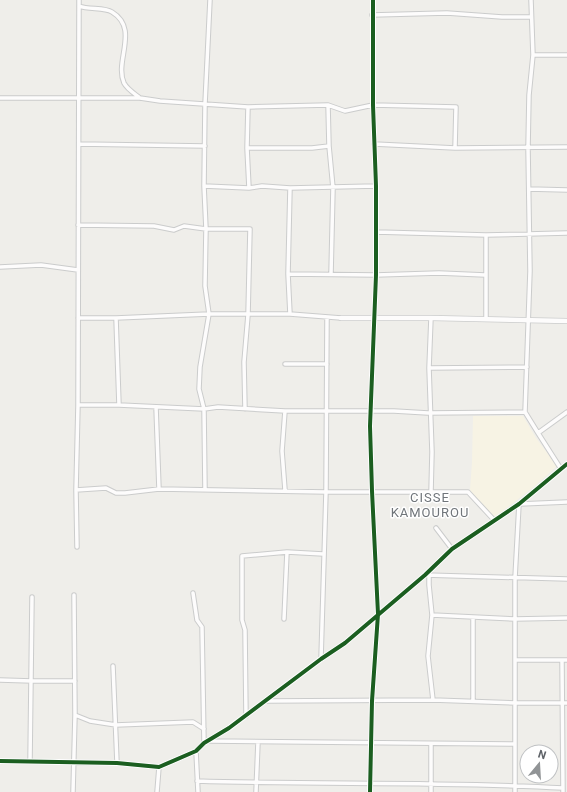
<svg xmlns="http://www.w3.org/2000/svg" width="567" height="792" font-family="Roboto,sans-serif">
<style>
.commercial{fill:#f7f3e4}
.lines{fill:none;stroke-linecap:round;stroke-linejoin:round}
.minor-casing{stroke:#cbcccc;stroke-width:5.5}
.tertiary-casing{stroke:#cbcccc;stroke-width:6}
.minor{stroke:#fdfcfc;stroke-width:3.5}
.tertiary{stroke:#fdfcfc;stroke-width:4.5}
.cycleway-casing{stroke:#fff;stroke-width:6}
.cycleway{stroke:#1b5e20;stroke-width:4}
.labels{text-anchor:middle;dominant-baseline:central;stroke-width:3;stroke-linejoin:round;paint-order:stroke}
.quarter-label{font-size:13px;letter-spacing:1px;fill:#70757a;stroke:#fff}
</style>
<rect width="100%" height="100%" fill="#efeeea"/>
<path class="commercial" d="M473 416H523L536 438 557 466 535 486 495 517 485 509 470 490 472 462Z"/>
<g class="lines">
<defs>
<path id="minor" d="M531 0 533 55 529 95 528 148 530 271 525 412 538 433 561 469
M79 6C89 10 104 7 112 12 140 29 114 61 124 83 127 89 135 94 140 98
M372 15 447 13 502 17H531
M533 55H567
M0 98H140L160 101 248 107 328 105 345 111 373 105 456 107 455 148
M328 105 329 146 333 188 331 274
M248 107 247 148 249 188
M79 144 205 146
M374 144 455 148 567 147
M247 148H312L329 146
M204 186 249 188 262 186 290 188 376 186
M529 189 567 190
M78 225 154 226 174 230 184 226 206 229H250L248 315 244 362 245 409
M376 232 486 235 567 233
M0 267 41 265 78 270
M288 274 376 275 439 273 485 275
M290 314 288 274 290 188
M78 318H116
M486 319V235
M285 364H327
M429 368 527 367
M78 405H119L116 318 209 314H290L341 318
M119 405 204 409 218 407 285 411
M156 407 159 489
M538 433 567 412
M76 490 106 488 116 493H125L159 489 326 492H468L494 520
M205 490 204 409 199 389 200 367 209 314 205 286 206 229 204 186 205 104 210 0
M285 490 282 451 285 411H394L428 413 525 412
M431 492 432 452 429 368 431 318
M520 504 567 502
M436 528 452 549
M77 547 76 490 78 405 79 0
M425 575 567 579
M429 575V585L432 615 428 656 433 700
M193 593 197 620 202 627 204 743
M74 595 75 715 90 721 116 725 193 722 204 729
M432 615 515 619 567 618
M284 619 287 552
M321 659 326 492 327 317
M515 660H567
M562 661 563 792
M113 666 117 763
M0 680 32 681H75
M267 701 433 700 516 703H567
M473 701V618
M246 716 245 630 242 620V556L287 552 323 554
M211 741 515 744
M196 751 198 792
M0 761 117 763 159 767 196 751 204 743 229 728 321 659 345 643 425 575 452 549 519 504 567 464
M30 761 32 597
M197 781C319 785 441 781 563 788
M73 792 75 715
M157 792 159 767
M256 792 258 742
M370 792 372 701 378 614 372 491 370 426 376 275V186L373 105V0
M431 792V744
M515 792V578L519 504"/>
<path id="tertiary" d="M341 318H431L567 321"/>
</defs>
<use href="#minor" class="minor-casing"/>
<use href="#tertiary" class="tertiary-casing"/>
<use href="#minor" class="minor"/>
<use href="#tertiary" class="tertiary"/>
<defs>
<path id="cycleway" d="M0 761 117 763 159 767 196 751 204 743 229 728 321 659 345 643 425 575 452 549 519 504 567 464
M370 792 372 701 378 614 372 491 370 426 376 275V186L373 105V0"/>
</defs>
<use href="#cycleway" class="cycleway-casing"/>
<use href="#cycleway" class="cycleway"/>
</g>
<g class="labels">
<g class="quarter-label">
<text x="430" y="497">CISSE<tspan x="430" dy="15">KAMOUROU</tspan></text>
</g>
</g>
<g transform="translate(539 764) rotate(18)"><circle r="19" fill="#ffffff" stroke="#bfc1c3"/>
<path d="M0-3L7 15L0 10L-7 15Z" fill="#919496"/>
<text y="-6" font-size="11" font-weight="bold" text-anchor="middle" fill="#5f6368">N</text>
</g>
</svg>
